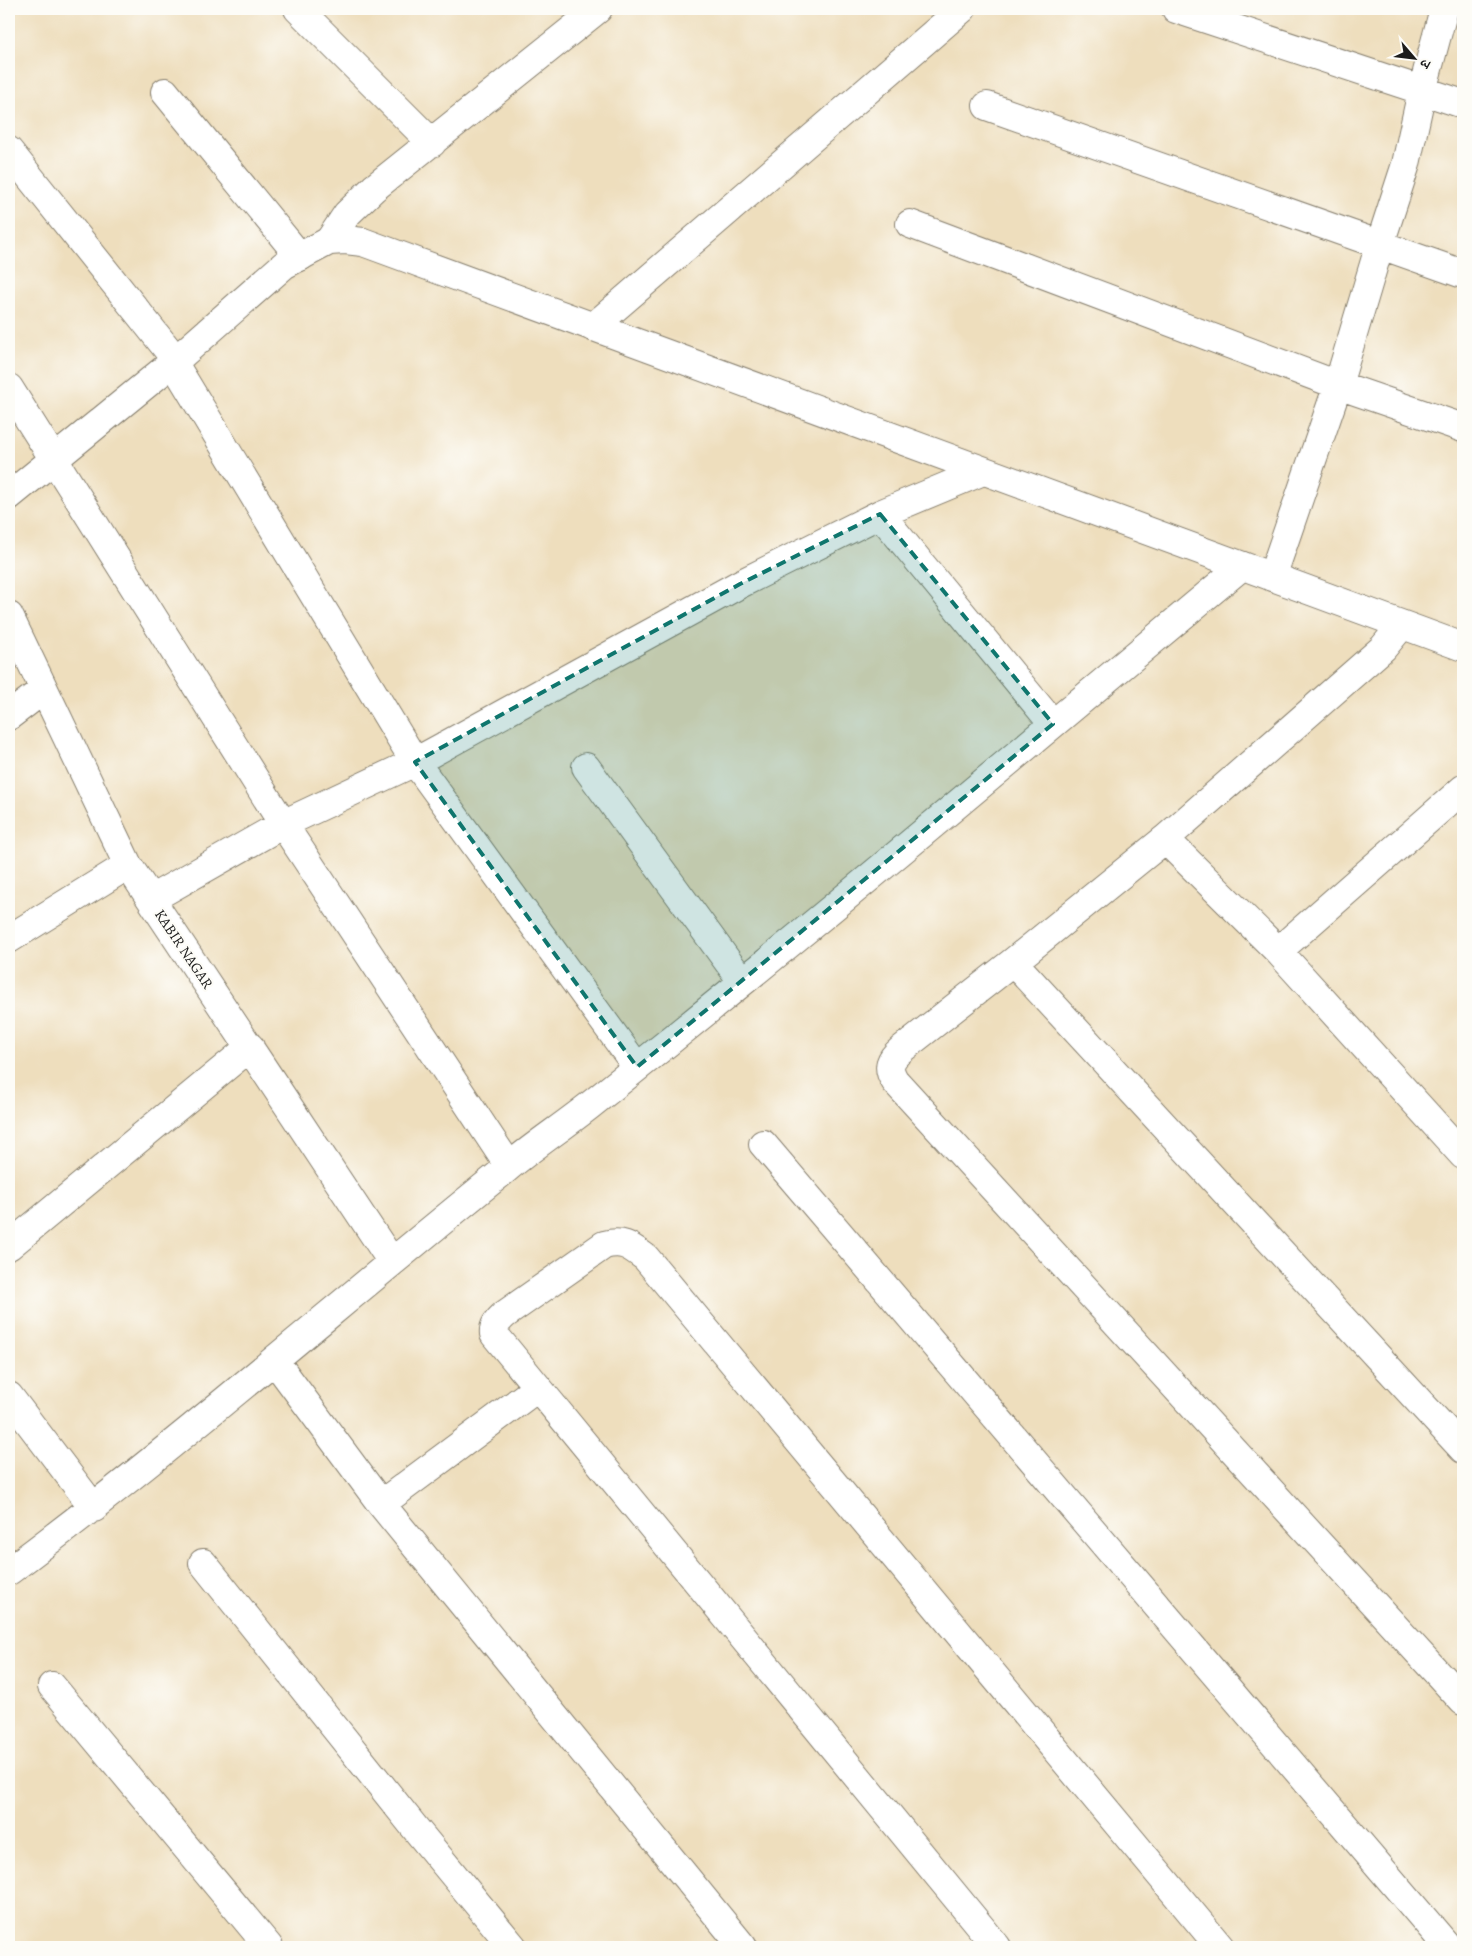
<svg xmlns="http://www.w3.org/2000/svg" width="1472" height="1956" font-family="Alegreya,'Noto Serif Devanagari',serif">
<style>
.lines{fill:none;stroke-linecap:round;stroke-linejoin:round}
.street-casing{stroke:#857d6c;stroke-width:30}
.secondary-casing{stroke:#857d6c;stroke-width:30}
.street{stroke:#fff;stroke-width:28}
.secondary{stroke:#fff;stroke-width:28}
.marked{fill:#0f766e;fill-opacity:0.2;stroke:#0f766e;stroke-width:4;stroke-dasharray:10 6;stroke-linejoin:round}
.labels{text-anchor:middle;dominant-baseline:central;stroke-width:4.5;stroke-linejoin:round;paint-order:stroke}
.street-label{font-size:15px;fill:#1c1c1c;stroke:#fdfcf7}
</style>
<rect width="100%" height="100%" fill="#fdfcf7"/>
<filter id="ink" filterUnits="userSpaceOnUse"><feTurbulence type="fractalNoise" baseFrequency=".02" numOctaves="2"/><feDisplacementMap in="SourceGraphic" scale="10" xChannelSelector="R" yChannelSelector="G"/><feConvolveMatrix kernelMatrix="1 2 1 2 8 2 1 2 1" color-interpolation-filters="sRGB"/></filter>
<filter id="wash" filterUnits="userSpaceOnUse"><feTurbulence type="fractalNoise" baseFrequency=".0096" numOctaves="4" result="noise"/><feDisplacementMap in="SourceGraphic" scale="20" xChannelSelector="R" yChannelSelector="G"/><feGaussianBlur stdDeviation="1.12" result="paint"/><feColorMatrix in="noise" values="0 0 0 0 0 0 0 0 0 0 0 0 0 0 0 0 0 1.4 0 .05"/><feComposite in="paint" operator="in"/></filter>
<g filter="url(#wash)">
<rect width="100%" height="100%" fill="#eedebd"/>
</g>
<g filter="url(#ink)">
<g class="lines">
<defs>
<path id="street" d="M298 9 432 143
M1176 9 1463 104
M165 92 300 257
M987 106 1463 274
M9 151 176 360 173 362 415 762 637 1067
M910 224 1338 385 1463 428
M329 241 347 214 374 188 598 9
M593 327 962 9
M9 388 283 824 509 1166
M880 514 1053 724
M1272 577 1338 385 1380 244 1406 164 1422 91 1444 9
M9 616 128 865 392 1262
M1402 625 1383 648 1165 839 1013 962 902 1049C890 1059 886 1067 895 1081L1463 1701
M9 716 43 690
M586 767 742 981
M1165 839 1278 951 1463 1155
M151 899 283 824 415 762 740 584 880 514 983 471
M9 939 128 865
M1278 951 1463 789
M1013 962 1463 1449
M763 1144 1448 1947
M9 1246 250 1047
M275 1361 381 1504 743 1947
M9 1396 94 1508
M381 1504 537 1388
M203 1563 419 1833 513 1947
M9 1571C180 1444 339 1303 506 1169 532 1147 561 1128 589 1106 810 930 1025 747 1242 566
M52 1686 269 1947
M997 1947 494 1334C493 1325 498 1321 504 1315L604 1245C624 1240 630 1246 646 1258L1220 1947"/>
<path id="secondary" d="M9 496 176 360 284 265 329 241 345 240 363 242 1463 647"/>
</defs>
<use href="#street" class="street-casing"/>
<use href="#secondary" class="secondary-casing"/>
<use href="#street" class="street"/>
<use href="#secondary" class="secondary"/>
</g>
</g>
<path class="marked" d="M880 514 1053 724 637 1067 415 762 740 584Z"/>
<g class="labels">
<g class="street-label">
<text transform="translate(184 949) rotate(56)">KABIR NAGAR</text>
</g>
</g>
<rect width="1472" height="1956" fill="none" stroke="#fdfcf7" stroke-width="30"/>
<g transform="translate(1414 58) rotate(118)" stroke="#fdfcf7" stroke-width="4" paint-order="stroke">
<path d="M0-4L9 19L0 12L-9 19Z" fill="#1c1c1c"/>
<text y="-8" font-size="14" font-weight="bold" text-anchor="middle" fill="#1c1c1c">उ</text>
</g>
</svg>
